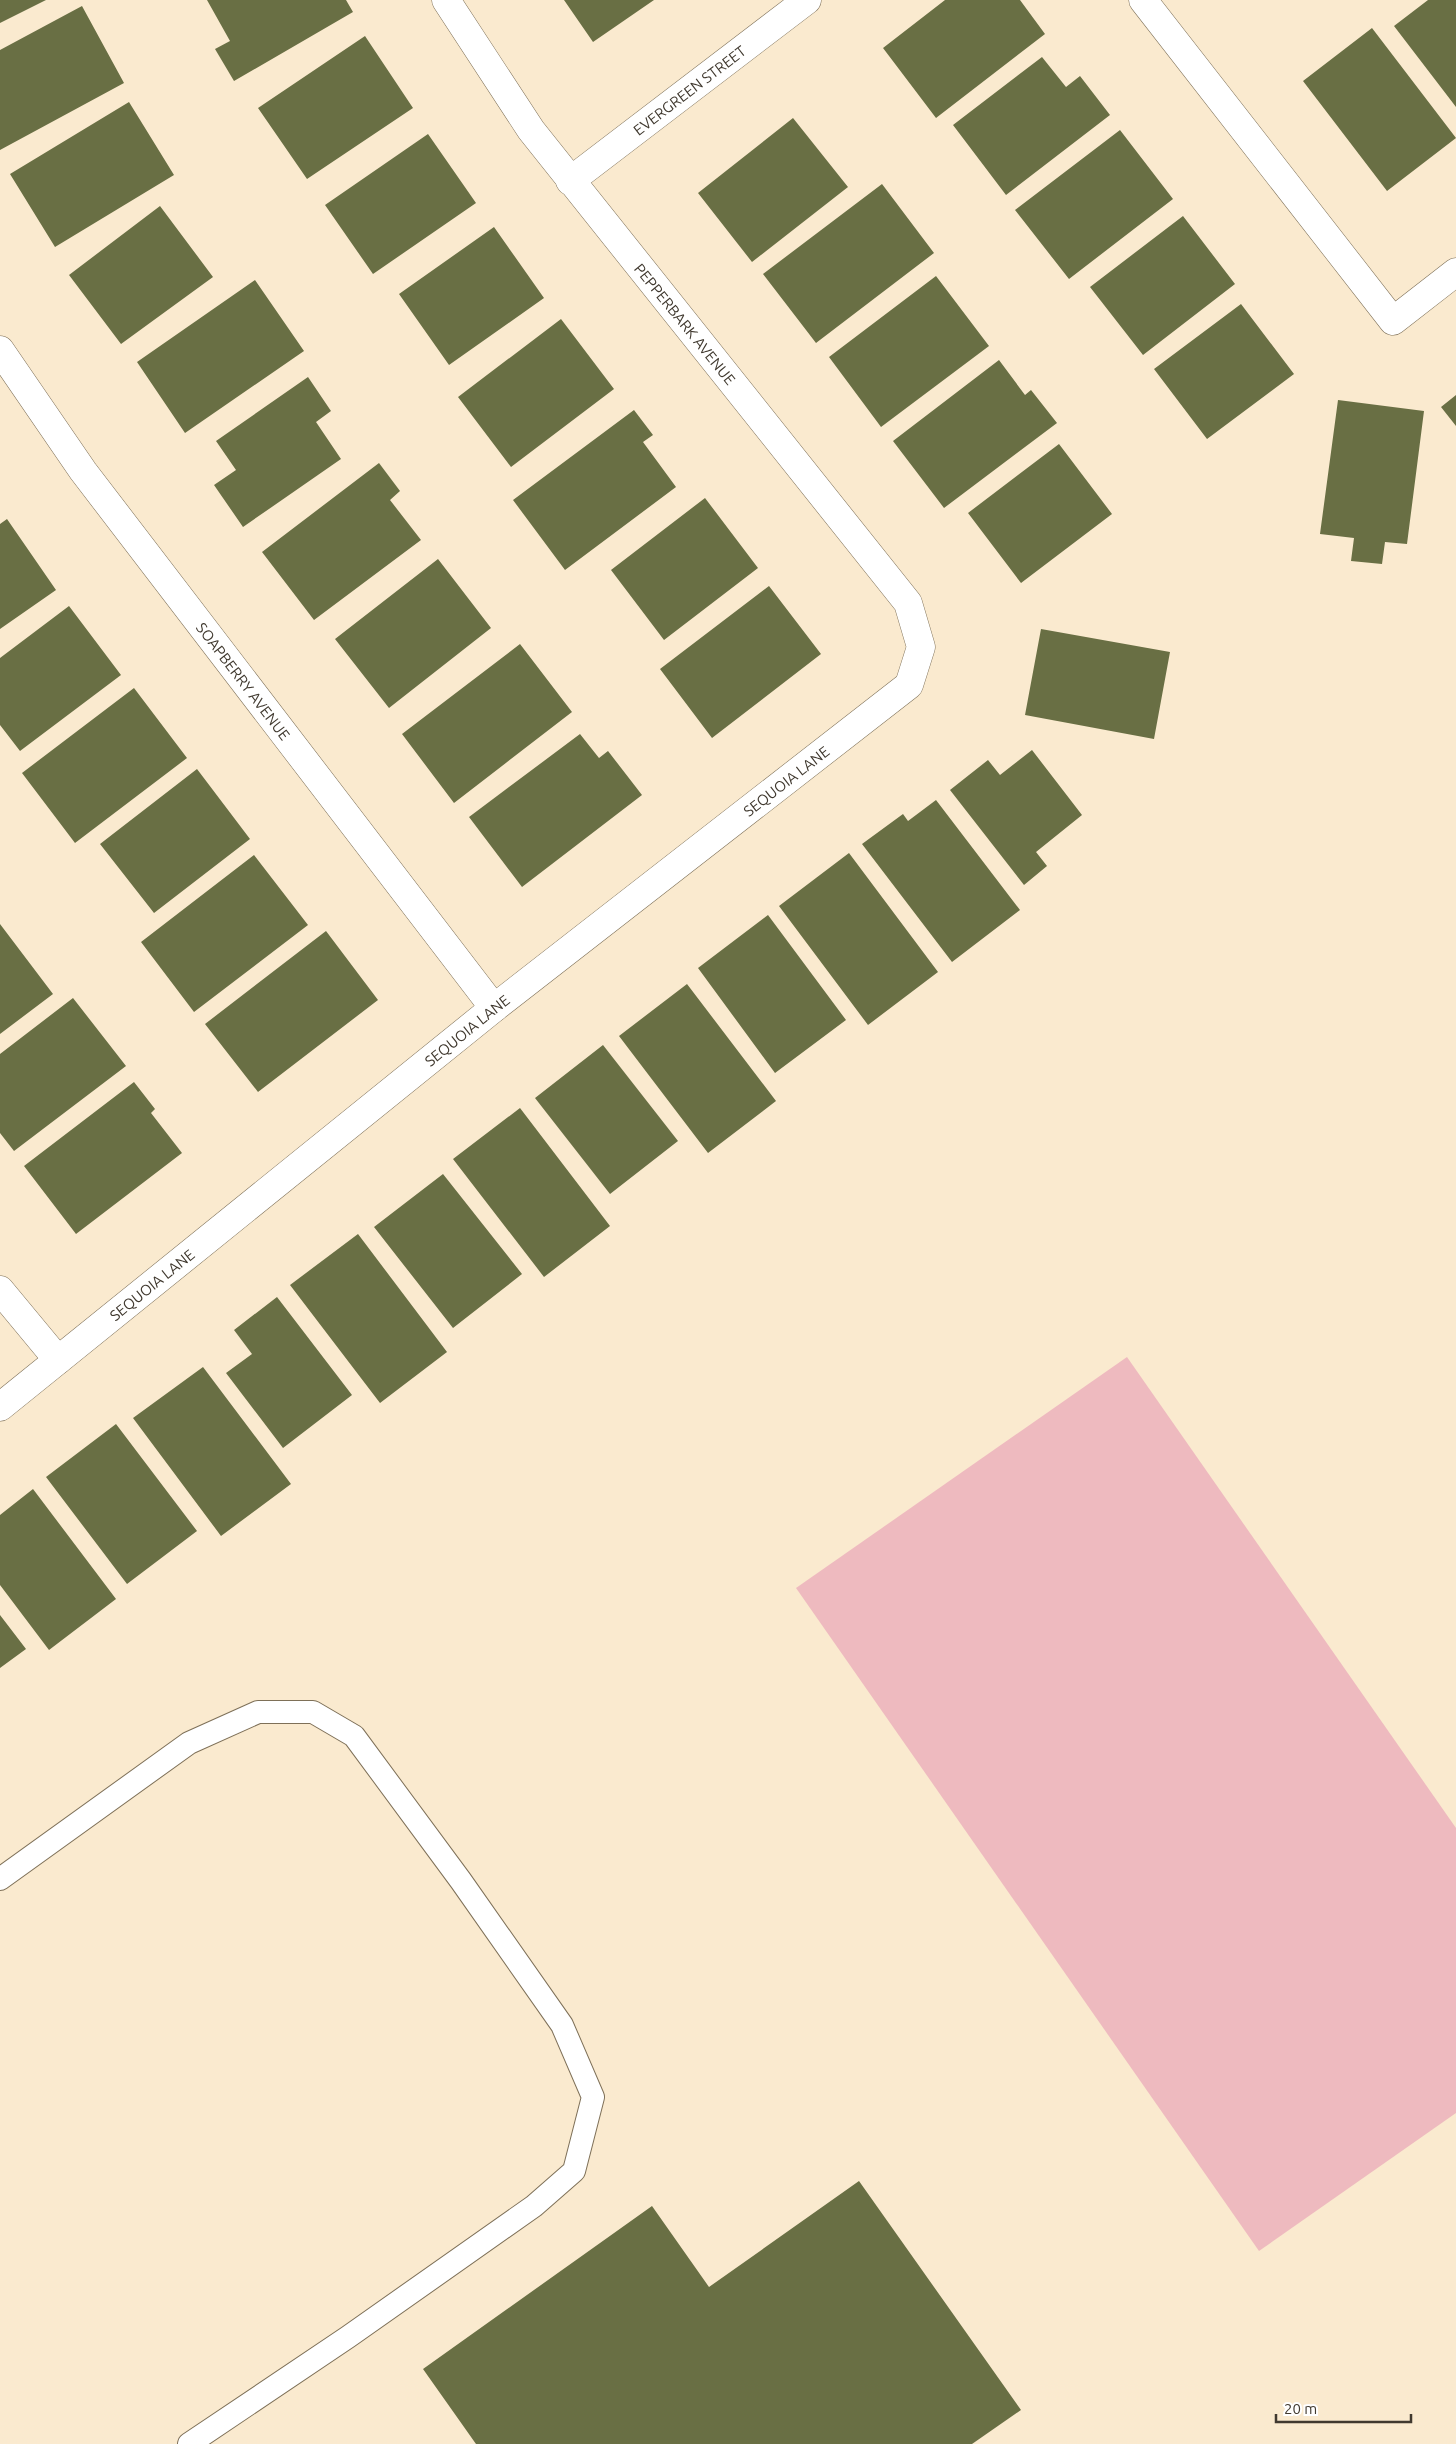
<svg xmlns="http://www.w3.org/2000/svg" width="1456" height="2444" font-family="Ubuntu,sans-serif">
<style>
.green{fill:#eebabf}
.building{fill:#696f44}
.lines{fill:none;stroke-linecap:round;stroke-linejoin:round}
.lane-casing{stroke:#7e7058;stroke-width:24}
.street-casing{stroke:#7e7058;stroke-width:29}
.lane{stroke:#fff;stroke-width:22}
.street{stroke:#fff;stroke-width:28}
.labels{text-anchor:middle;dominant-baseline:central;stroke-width:5;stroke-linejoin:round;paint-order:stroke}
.street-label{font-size:15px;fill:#40392f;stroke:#fff}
</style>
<rect width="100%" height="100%" fill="#faeacf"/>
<path class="green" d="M1127 1357 1456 1828V2113L1259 2251 796 1588Z"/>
<path class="building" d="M0 0H46L0 23Z
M207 0H346L353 12 234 81 215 49 230 41Z
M564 0H654L593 42Z
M945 0H1020L1045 34 936 118 883 48Z
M1428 0H1456V107L1394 26Z
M82 6 124 83 0 150V50Z
M1372 28 1456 138 1387 191 1303 81Z
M365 36 413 108 307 179 258 108Z
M1042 57 1066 87 1080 76 1110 115 1006 195 953 125Z
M129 102 174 175 55 247 10 174Z
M793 118 848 187 752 262 698 193Z
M1120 130 1173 199 1069 279 1015 210Z
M428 134 476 203 373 274 325 205Z
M882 184 934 253 816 343 763 274Z
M160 206 213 277 121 344 69 275Z
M1183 216 1235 284 1143 355 1090 287Z
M494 227 544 298 449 365 399 294Z
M936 276 989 346 881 427 829 357Z
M255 280 304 351 185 433 137 362Z
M1241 304 1294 374 1207 439 1154 369Z
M561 319 614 389 511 467 458 397Z
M999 360 1025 395 1031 390 1057 423 944 508 893 441Z
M308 377 331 411 316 422 341 459 243 527 214 485 236 470 216 441Z
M1456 395V426L1441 407Z
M1338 400 1424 411 1407 544 1385 542 1382 564 1351 561 1354 538 1320 534Z
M634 410 653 435 643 442 676 487 565 570 513 500Z
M1059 444 1112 514 1021 583 968 513Z
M379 463 400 491 390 500 421 540 314 620 262 552Z
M705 498 758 568 664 640 611 570Z
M7 519 56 590 0 629V524Z
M438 559 491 628 389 708 335 639Z
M769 586 821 654 712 738 660 669Z
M69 606 121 675 20 751 0 725V658Z
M1041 629 1170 652 1154 739 1025 715Z
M520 644 572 712 454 803 402 734Z
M134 688 187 758 75 843 22 773Z
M580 734 599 758 608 751 642 795 522 887 469 817Z
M1032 750 1082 815 1036 852 1047 866 1024 885 950 790 988 760 1000 775Z
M197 769 250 839 154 913 100 844Z
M936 800 1020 910 952 962 862 844 903 814 908 821Z
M849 853 938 972 868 1025 779 906Z
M254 855 308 925 194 1012 141 942Z
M768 915 846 1020 775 1073 698 968Z
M0 924 53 994 0 1034Z
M326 931 378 1000 258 1092 205 1024Z
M687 984 776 1101 708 1153 619 1036Z
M73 998 126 1066 14 1151 0 1133V1054Z
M603 1045 678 1141 610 1194 535 1098Z
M134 1082 155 1109 151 1113 182 1153 76 1234 24 1166Z
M520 1108 610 1226 544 1277 453 1159Z
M443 1174 522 1274 453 1328 374 1227Z
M358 1234 447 1352 380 1403 290 1285Z
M277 1297 352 1395 283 1448 226 1373 252 1354 234 1330Z
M203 1367 291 1484 221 1536 133 1418Z
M116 1424 197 1531 127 1584 46 1477Z
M33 1489 116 1599 49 1650 0 1585V1515Z
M0 1615 26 1649 0 1668Z
M859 2181 1021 2410 972 2444H476L423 2369 652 2206 709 2287Z"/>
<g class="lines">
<defs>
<path id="lane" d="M0 1879 189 1743 258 1712H313L354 1736 461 1881 562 2025 593 2097 574 2171 534 2206 348 2337 189 2444"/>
<g id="street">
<path d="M1143 0 1393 321 1456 272"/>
<path id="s1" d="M570 181 807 0"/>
<path id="s2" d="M0 350 83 471 494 1008"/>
<path d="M0 1290 58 1360"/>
<path id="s3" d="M0 1407 494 1008 909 685 921 647 908 603 531 130 446 0"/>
</g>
</defs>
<use href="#lane" class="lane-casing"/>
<use href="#street" class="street-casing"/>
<use href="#lane" class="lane"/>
<use href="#street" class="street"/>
</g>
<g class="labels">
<g class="street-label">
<text stroke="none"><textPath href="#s1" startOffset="150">EVERGREEN STREET</textPath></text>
<text transform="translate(685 324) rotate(51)">PEPPERBARK AVENUE</text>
<text stroke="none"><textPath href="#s2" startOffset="411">SOAPBERRY AVENUE</textPath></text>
<text stroke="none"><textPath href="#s3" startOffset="1005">SEQUOIA LANE</textPath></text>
<text stroke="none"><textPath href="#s3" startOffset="600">SEQUOIA LANE</textPath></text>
<text stroke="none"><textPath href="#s3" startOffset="195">SEQUOIA LANE</textPath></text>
</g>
</g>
<path d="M1276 2414v8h135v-8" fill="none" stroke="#40392f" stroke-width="2.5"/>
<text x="1284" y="2414" font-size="15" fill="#40392f" stroke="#ffffff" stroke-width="4" paint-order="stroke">20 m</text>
</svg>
